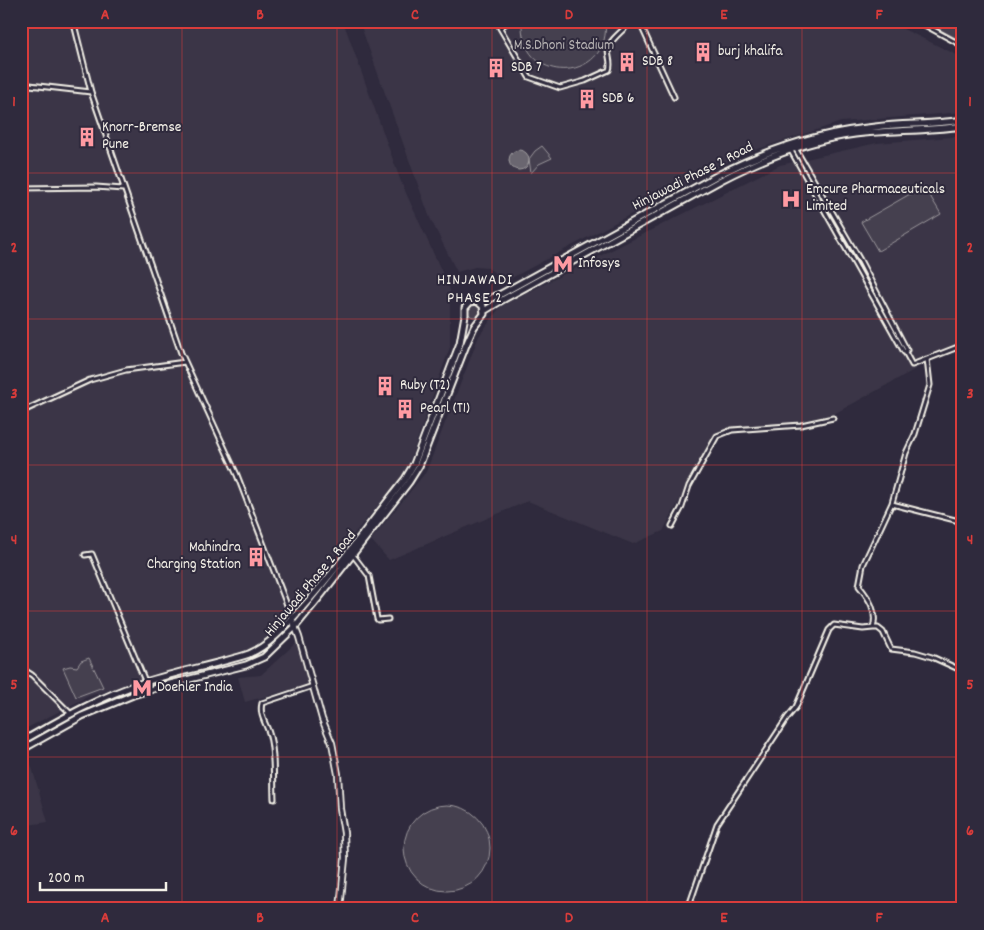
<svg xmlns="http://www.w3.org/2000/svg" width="984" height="930" font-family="Dekko,sans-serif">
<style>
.built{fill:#3b3647}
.green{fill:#454050;stroke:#9c989c}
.water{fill:#6a6670;stroke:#a19ea0}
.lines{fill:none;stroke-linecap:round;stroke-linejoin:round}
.minor-casing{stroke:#f4f1e8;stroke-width:7}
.tertiary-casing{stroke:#f4f1e8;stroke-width:8}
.primary-casing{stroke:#f4f1e8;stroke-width:9}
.minor{stroke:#2f2a3d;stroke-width:3}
.tertiary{stroke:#2f2a3d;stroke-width:4.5}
.primary{stroke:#2f2a3d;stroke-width:5}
.grid{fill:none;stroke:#d93c3b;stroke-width:1;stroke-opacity:0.55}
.labels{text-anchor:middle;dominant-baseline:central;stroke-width:4;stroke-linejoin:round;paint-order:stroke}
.park-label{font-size:15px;fill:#b7b3b3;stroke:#2f2a3d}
.poi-label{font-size:15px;fill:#f4f1e8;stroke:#2f2a3d;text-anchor:start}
.street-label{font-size:15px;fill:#f4f1e8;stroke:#2f2a3d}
.neighbourhood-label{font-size:16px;letter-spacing:1px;fill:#f4f1e8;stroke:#2f2a3d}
.neatline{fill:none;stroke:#d93c3b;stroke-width:2}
.grid-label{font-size:16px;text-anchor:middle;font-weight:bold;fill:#d93c3b}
</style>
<rect width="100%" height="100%" fill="#2f2a3d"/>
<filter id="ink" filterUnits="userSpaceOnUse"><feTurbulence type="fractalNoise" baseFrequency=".02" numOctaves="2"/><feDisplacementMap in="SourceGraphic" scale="10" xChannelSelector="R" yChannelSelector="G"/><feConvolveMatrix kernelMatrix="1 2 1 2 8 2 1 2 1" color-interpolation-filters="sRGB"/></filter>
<g filter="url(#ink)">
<path class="built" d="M21 21H343L401 182 450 290V347L405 474 328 564 329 569 322 572 253 652 103 692 89 696 21 731Z
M359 21H891L893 24 963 58V112L841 122 745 153 506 281 488 268 475 267 457 272 430 218Z
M963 134V343L832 415 713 438 663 531 633 544 528 501 389 560 371 540 426 472 479 336 501 306 780 165 877 143 952 137Z
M299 640 311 684 245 702 238 677 261 675Z
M30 761 48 822 21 826V765Z"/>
<path class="green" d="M522 21H605C613 82 519 89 522 21Z
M924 21H963V42Z
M542 146 552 158 539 164 531 173 529 159 535 151Z
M924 186 941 214 878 251 861 222Z
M468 311a6 6 0 1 1 12 0a6 6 0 1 1-12 0Z
M89 658 103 687 76 697 63 668 70 666 77 667 81 661Z
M404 848a43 43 0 1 1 86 0a43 43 0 1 1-86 0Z"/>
<path class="water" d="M509 160a10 10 0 1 1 20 0a10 10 0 1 1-20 0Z"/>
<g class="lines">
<defs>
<path id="minor" d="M509 21 500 28 529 77 560 88 585 81 609 70C612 63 608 57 608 49 609 40 625 29 632 21
M639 21 674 97
M917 21 963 46
M74 24 91 92 181 353 237 475 292 618
M21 84 91 92
M790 149 904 352 907 350 860 260 795 148
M21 188 96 187 123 189
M905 352 912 365 963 345
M21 412 90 380 126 370 185 362
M892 504 963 522
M672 526 682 507 689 486 717 436 732 430 801 425 833 418
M85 555 92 554 145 681
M353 555 369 576 377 619 378 620 388 619
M873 628H878L883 632 891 649 915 652 932 657 963 671
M21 668 32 675 71 714
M274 799C273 779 275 751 269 733 266 723 259 715 262 703L313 686
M688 909 717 824 787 718 796 707 829 630 834 625 863 629 873 628C878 612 869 598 859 586L863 565 892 503 906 453 915 434 930 385 927 359"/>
<path id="tertiary" d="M292 619 299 637 322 719 332 743 338 774 340 809 344 833 345 858 340 909"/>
<path id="primary" d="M480 303 501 294 718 175C767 150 820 132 875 127 904 123 934 125 963 120
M484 311 504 299 721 180C762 159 809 140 855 134 891 130 927 131 963 126
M21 742C61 719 101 696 145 682 179 671 215 665 249 654 270 645 285 627 300 610 338 569 370 523 405 479L414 464 460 343 465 315V308L470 302 477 301 483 306 484 314 474 327 466 345 419 466 409 482 322 594 296 626 264 657 246 665 166 685 133 695 82 716 21 750"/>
</defs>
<use href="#minor" class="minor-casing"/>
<use href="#tertiary" class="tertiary-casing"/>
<use href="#primary" class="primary-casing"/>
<use href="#minor" class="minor"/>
<use href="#tertiary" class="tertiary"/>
<use href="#primary" class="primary"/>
</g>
</g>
<path class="grid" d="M182 21V909M337 21V909M492 21V909M647 21V909M802 21V909M21 173H963M21 319H963M21 465H963M21 611H963M21 757H963"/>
<defs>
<symbol id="building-bare" viewBox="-9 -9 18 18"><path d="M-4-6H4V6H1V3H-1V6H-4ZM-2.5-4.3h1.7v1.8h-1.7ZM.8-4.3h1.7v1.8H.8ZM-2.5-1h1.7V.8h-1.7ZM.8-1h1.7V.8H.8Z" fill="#ff9aa2" stroke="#2f2a3d" stroke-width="2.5" paint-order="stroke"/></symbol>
<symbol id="hospital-bare" viewBox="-9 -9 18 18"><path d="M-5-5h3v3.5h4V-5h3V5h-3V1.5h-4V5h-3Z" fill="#ff9aa2" stroke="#2f2a3d" stroke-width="2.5" paint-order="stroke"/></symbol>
<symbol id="metro-bare" viewBox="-9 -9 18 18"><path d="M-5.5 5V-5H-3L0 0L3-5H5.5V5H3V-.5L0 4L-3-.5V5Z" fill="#ff9aa2" stroke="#2f2a3d" stroke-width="2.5" paint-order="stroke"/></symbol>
</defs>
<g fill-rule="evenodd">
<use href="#building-bare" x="689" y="38" width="28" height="28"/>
<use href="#building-bare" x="613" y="48" width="28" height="28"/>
<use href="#building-bare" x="482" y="54" width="28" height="28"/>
<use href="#building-bare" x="573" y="85" width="28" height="28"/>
<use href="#building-bare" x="73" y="123" width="28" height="28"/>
<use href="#hospital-bare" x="777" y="185" width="28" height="28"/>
<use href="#metro-bare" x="549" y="250" width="28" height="28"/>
<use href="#building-bare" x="371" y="372" width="28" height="28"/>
<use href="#building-bare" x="391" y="395" width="28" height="28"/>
<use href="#building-bare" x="242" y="543" width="28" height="28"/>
<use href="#metro-bare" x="128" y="674" width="28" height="28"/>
</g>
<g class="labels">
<g class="park-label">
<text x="564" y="46">M.S.Dhoni Stadium</text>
</g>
<g class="poi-label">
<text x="718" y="52">burj khalifa</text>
<text x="642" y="62">SDB 8</text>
<text x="511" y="68">SDB 7</text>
<text x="602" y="99">SDB 6</text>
<text x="102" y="128">Knorr-Bremse<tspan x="102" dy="17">Pune</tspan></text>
<text x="806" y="190">Emcure Pharmaceuticals<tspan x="806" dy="17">Limited</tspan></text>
<text x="578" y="264">Infosys</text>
<text x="400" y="386">Ruby (T2)</text>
<text x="420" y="409">Pearl (T1)</text>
<text x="241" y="548" text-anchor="end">Mahindra<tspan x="241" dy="17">Charging Station</tspan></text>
<text x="157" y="688">Doehler India</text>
</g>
<g class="street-label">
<text transform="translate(693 177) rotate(-27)">Hinjawadi Phase 2 Road</text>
<text transform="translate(311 584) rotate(-50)">Hinjawadi Phase 2 Road</text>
</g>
<g class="neighbourhood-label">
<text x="475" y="280">HINJAWADI<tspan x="475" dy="18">PHASE 2</tspan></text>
</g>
</g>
<rect width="984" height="930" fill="none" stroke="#2f2a3d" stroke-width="55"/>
<path d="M40 882v8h126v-8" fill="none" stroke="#f4f1e8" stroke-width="2.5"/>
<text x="48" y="882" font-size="15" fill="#f4f1e8" stroke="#2f2a3d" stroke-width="4" paint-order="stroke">200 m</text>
<rect x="28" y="28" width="928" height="874" class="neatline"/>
<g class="grid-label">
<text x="105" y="19">A</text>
<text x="260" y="19">B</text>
<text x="415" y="19">C</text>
<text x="569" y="19">D</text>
<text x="724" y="19">E</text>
<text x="879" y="19">F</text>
<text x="14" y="106">1</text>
<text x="970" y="106">1</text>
<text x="14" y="252">2</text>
<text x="970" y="252">2</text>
<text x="14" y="398">3</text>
<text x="970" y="398">3</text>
<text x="14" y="544">4</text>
<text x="970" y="544">4</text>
<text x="14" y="689">5</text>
<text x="970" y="689">5</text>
<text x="14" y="835">6</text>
<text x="970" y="835">6</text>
<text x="105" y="922">A</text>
<text x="260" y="922">B</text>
<text x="415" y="922">C</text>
<text x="569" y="922">D</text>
<text x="724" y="922">E</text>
<text x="879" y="922">F</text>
</g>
</svg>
